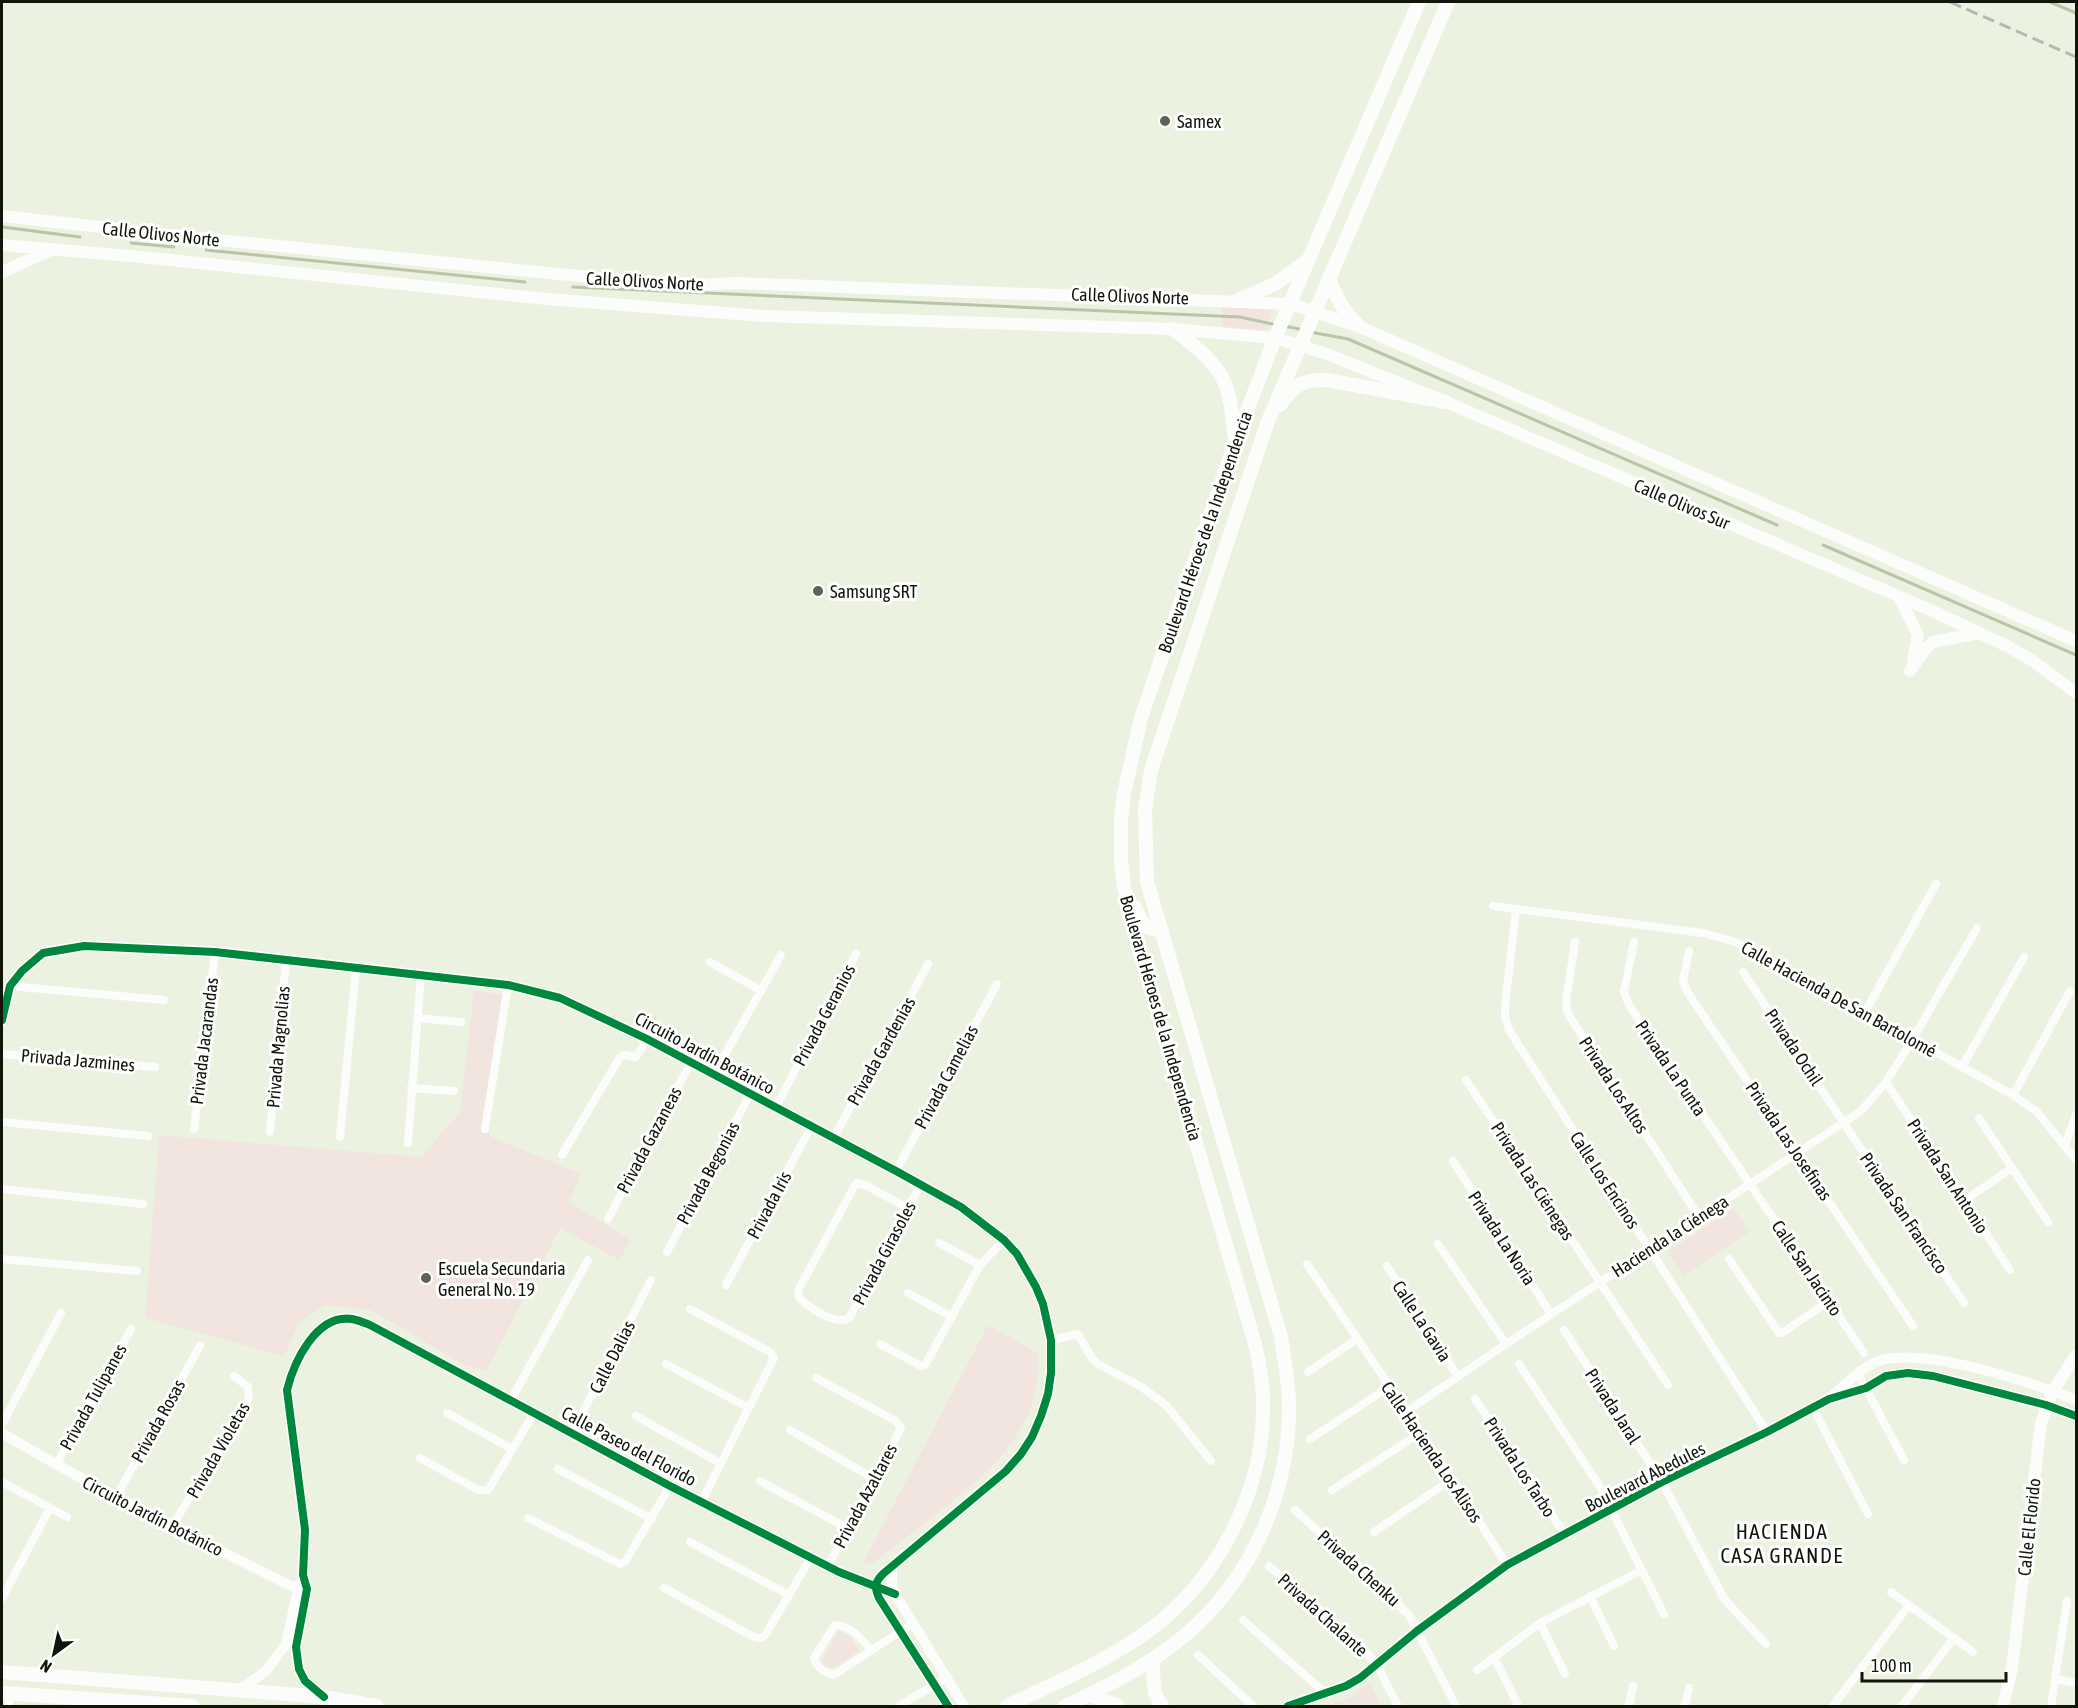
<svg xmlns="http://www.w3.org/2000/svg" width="2078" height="1708" font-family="'Asap Condensed',sans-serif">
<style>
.green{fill:#f2e4df}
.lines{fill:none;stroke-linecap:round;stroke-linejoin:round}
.stream{stroke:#bac4a9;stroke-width:3}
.minor{stroke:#fcfdfa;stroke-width:8}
.tertiary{stroke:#fcfdfa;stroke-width:10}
.secondary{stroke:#fcfdfa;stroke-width:12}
.primary{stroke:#fcfdfa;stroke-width:14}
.rail{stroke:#b7b8b5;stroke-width:3;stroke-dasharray:12 6;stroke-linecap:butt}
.cycleway-casing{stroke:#fff;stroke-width:11}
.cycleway{stroke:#00873e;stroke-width:8}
.poi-dot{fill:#5d6255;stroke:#fff;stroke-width:2}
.labels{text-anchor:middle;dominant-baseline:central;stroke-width:6;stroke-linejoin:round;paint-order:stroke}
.poi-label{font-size:18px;fill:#11150a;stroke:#fff;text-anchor:start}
.street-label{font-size:18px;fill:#11150a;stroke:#fff}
.quarter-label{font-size:21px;letter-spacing:1.5px;fill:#11150a;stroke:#fff}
</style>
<rect width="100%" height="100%" fill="#ebf2e0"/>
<path class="green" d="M1222 305 1272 310 1264 331 1223 327Z
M474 990 503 995 489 1136 581 1174 569 1202 631 1240 619 1260 560 1228 487 1370 466 1366 371 1310 325 1305 299 1323 284 1356 145 1318 159 1135 421 1157 460 1112Z
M1734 1208 1749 1232 1684 1276 1667 1252Z
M988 1325 1038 1353C1043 1426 994 1468 942 1509 919 1527 897 1545 874 1562L862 1565Z
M839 1630 851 1638 859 1651 833 1668H828L822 1662Z
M1370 1683 1381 1706H1326L1350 1698Z"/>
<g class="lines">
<path class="stream" d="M2050 2 2076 13
M2 227 80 237
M131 243 174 247
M206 250 525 282
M573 287 1240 317 1277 325
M1284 326 1304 330
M1310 332 1348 339 1777 525
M1823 545 2076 655"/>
<path class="minor" d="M1493 906 1703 933 1736 942 2013 1095 2037 1112 2076 1160
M1516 910 1505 1006V1017L1509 1030 1767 1432
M1575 942 1566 1001 1567 1012 1699 1217
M1634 942 1624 992 1629 1005 1864 1353
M1689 951 1683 981 1688 993 1913 1326
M710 962 760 990
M1743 972 1964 1303
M10 986 164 1000
M1865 1012 1936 884
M417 1018 461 1022
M2 1054 155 1067
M1962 1067 2024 957
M714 1074 781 955
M1466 1080 1668 1385
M1886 1082 2010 1270
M411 1088 454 1091
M2013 1095 2070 991
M776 1107 856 954
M1979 1118 2048 1222
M2 1122 148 1136
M194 1129 215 952
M485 1129 508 985
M270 1132 286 961
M340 1137 356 968
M834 1137 928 964
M408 1143 421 974
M2065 1145 2076 1115
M562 1155 620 1057 624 1055 636 1057 647 1039
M1453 1161 1551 1314
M896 1171 997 984
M2 1189 143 1204
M1965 1200 2012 1168
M908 1208 865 1185 857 1183 855 1185 799 1289 798 1294 800 1299C810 1308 836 1326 849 1318L921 1184
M608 1219 691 1062
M939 1243 980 1265
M1438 1244 1506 1344
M667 1252 750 1094
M2 1259 137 1271
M1729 1259 1779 1333H1782L1829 1301
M1307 1264 1452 1479 1507 1565
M1387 1266 1458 1377
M726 1285 812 1125
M908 1293 952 1317
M690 1309 770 1352 774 1358 702 1501
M1564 1330 1662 1482 1725 1600 1766 1644
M1051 1340 1078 1334 1092 1358 1098 1364 1140 1386 1166 1405 1211 1461
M880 1344 921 1366 925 1365 980 1265 1004 1240
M666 1364 749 1408
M1519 1364 1600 1487 1664 1614
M1308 1372 1357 1339
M1858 1374 1904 1460
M816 1378 896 1421 901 1428 828 1566
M1475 1399 1565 1535
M511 1400 588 1260
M1813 1408 1868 1514
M1406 1412 1506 1344 1861 1111 1886 1082 1912 1040 1977 928
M447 1413 512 1449
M636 1416 720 1463
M2 1424 61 1313
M790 1430 873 1478
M572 1433 651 1280
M1310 1439 1389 1387
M420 1458 478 1490H488L534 1413
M56 1465 131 1329
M558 1469 652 1519
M760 1481 847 1528
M2 1482 67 1517
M1332 1490 1420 1433
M116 1497 200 1346
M1295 1510 1409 1615 1456 1706
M528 1518 620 1564 625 1562 670 1486
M172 1527 249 1398 248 1387 234 1376
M1374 1532 1452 1479
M690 1542 789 1595
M1269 1566 1362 1647 1377 1665 1398 1706
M664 1588 754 1637 761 1638 766 1634 811 1557
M1891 1592 1973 1652
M1590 1596 1614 1646
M2 1598 50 1508
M1243 1620 1325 1693
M1540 1623 1565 1674
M871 1650C862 1639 851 1626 835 1625L814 1658C817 1669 824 1672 834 1675L913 1623
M1198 1655 1253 1706
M1494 1657 1517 1703
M1477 1670 1540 1623 1642 1570
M2055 1679 2076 1683
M9 1706 10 1692
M899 1706 948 1677
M1629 1706 1633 1686
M1685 1706 1689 1688
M1833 1706 1909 1605
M1902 1706 1954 1638
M2051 1706 2067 1601"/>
<path class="tertiary" d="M2 1020 10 986 22 971 43 953 84 946 215 952 508 985 560 998 647 1039 896 1171 961 1207 1004 1240 1017 1254 1036 1287 1043 1304 1051 1340V1373L1048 1394 1041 1416 1032 1437 1021 1454 1006 1471 884 1573C875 1581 874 1587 879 1598L948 1706
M1831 1397C1845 1385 1861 1367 1879 1361 1924 1346 2032 1383 2076 1400
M2 1433C98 1490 197 1539 297 1589H307
M892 1566V1585L895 1594 964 1706
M238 1691 266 1671 286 1644 299 1584
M324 1697 305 1681 299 1669 296 1647 307 1589 303 1575 305 1530 287 1390C294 1362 316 1314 352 1319 358 1320 365 1323 370 1325L670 1486 839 1572 895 1594
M1288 1706 1346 1686 1360 1678 1417 1631 1507 1565 1662 1482 1767 1432 1829 1399 1866 1388 1886 1376 1908 1373 1933 1376 2046 1405 2076 1416"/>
<path class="secondary" d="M2 216 188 237 679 286 736 283 1291 304 1360 327 2076 641
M2 245 141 257 547 299 763 316 1173 329 1275 338 1327 354 1446 402 1926 608 2009 647 2033 661 2076 693
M2 272 53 249
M1899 597 1918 635 1913 661
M1910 671 1926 648 1933 642 1979 633
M2003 1706 2012 1668 2041 1423 2053 1391 2076 1355"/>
<path class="primary" d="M1329 277C1335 298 1345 313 1360 327
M1238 300 1275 284 1307 261
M1173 329C1191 343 1212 358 1223 379 1232 397 1232 420 1235 439
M1280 405C1294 385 1302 379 1327 380L1446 402
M1135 907C1141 921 1145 931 1162 930
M1152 1660 1155 1694 1162 1706
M2 1672 324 1697 377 1706
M2 1693 193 1706
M1090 1695 1118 1706
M1007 1706C1055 1683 1105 1662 1148 1631 1215 1583 1262 1495 1263 1412 1264 1388 1260 1366 1255 1344L1141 955 1124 887 1121 860V820L1124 793 1141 718 1235 442 1275 338 1419 2
M1065 1706C1106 1687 1148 1666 1183 1637 1251 1580 1290 1493 1289 1404 1289 1382 1284 1359 1281 1337L1147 882 1145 810 1151 770 1268 421 1448 2"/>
<path class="rail" d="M1950 2 2076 57"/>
<defs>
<path id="cycleway" d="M2 1020 10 986 22 971 43 953 84 946 215 952 508 985 560 998 647 1039 896 1171 961 1207 1004 1240 1017 1254 1036 1287 1043 1304 1051 1340V1373L1048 1394 1041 1416 1032 1437 1021 1454 1006 1471 884 1573C875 1581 874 1587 879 1598L948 1706
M324 1697 305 1681 299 1669 296 1647 307 1589 303 1575 305 1530 287 1390C294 1362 316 1314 352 1319 358 1320 365 1323 370 1325L670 1486 839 1572 895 1594
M1288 1706 1346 1686 1360 1678 1417 1631 1507 1565 1662 1482 1767 1432 1829 1399 1866 1388 1886 1376 1908 1373 1933 1376 2046 1405 2076 1416"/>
</defs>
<use href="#cycleway" class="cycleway-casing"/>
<use href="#cycleway" class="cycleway"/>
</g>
<g class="poi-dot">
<circle cx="1165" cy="121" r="6"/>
<circle cx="818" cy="591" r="6"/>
<circle cx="426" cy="1278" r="6"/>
</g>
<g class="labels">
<g class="poi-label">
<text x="1177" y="121">Samex</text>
<text x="830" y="591">Samsung SRT</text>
<text x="438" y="1268">Escuela Secundaria<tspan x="438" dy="21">General No. 19</tspan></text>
</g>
<g class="street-label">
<text transform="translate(161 234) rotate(6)">Calle Olivos Norte</text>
<text transform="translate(645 281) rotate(3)">Calle Olivos Norte</text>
<text transform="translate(1130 296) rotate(2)">Calle Olivos Norte</text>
<text transform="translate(1682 504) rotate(23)">Calle Olivos Sur</text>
<text transform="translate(1205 532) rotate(-71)">Boulevard Héroes de la Independencia</text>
<text transform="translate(1839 999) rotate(29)">Calle Hacienda De San Bartolomé</text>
<text transform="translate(824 1015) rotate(-62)">Privada Geranios</text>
<text transform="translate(1161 1018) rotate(74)">Boulevard Héroes de la Independencia</text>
<text transform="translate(204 1041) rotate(-83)">Privada Jacarandas</text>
<text transform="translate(278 1047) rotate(-85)">Privada Magnolias</text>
<text transform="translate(1794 1047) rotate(56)">Privada Ochil</text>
<text transform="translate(881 1051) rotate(-61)">Privada Gardenias</text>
<text transform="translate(705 1053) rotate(28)">Circuito Jardín Botánico</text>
<text transform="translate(78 1060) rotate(5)">Privada Jazmines</text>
<text transform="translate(1671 1068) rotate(56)">Privada La Punta</text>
<text transform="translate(946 1077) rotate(-62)">Privada Camelias</text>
<text transform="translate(1614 1085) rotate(57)">Privada Los Altos</text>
<text transform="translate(649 1140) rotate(-62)">Privada Gazaneas</text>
<text transform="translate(1789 1141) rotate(56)">Privada Las Josefinas</text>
<text transform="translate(708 1173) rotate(-62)">Privada Begonias</text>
<text transform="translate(1948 1176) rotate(57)">Privada San Antonio</text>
<text transform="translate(1605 1180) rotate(57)">Calle Los Encinos</text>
<text transform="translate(1533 1181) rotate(57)">Privada Las Ciénegas</text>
<text transform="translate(769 1205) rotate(-62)">Privada Iris</text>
<text transform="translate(1904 1213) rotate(56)">Privada San Francisco</text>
<text transform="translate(1670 1236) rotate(-33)">Hacienda la Ciénega</text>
<text transform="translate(1502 1238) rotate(57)">Privada La Noria</text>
<text transform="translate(884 1253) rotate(-62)">Privada Girasoles</text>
<text transform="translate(1807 1268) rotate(56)">Calle San Jacinto</text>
<text transform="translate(1422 1321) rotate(57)">Calle La Gavia</text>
<text transform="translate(612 1357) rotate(-63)">Calle Dalias</text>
<text transform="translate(93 1397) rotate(-61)">Privada Tulipanes</text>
<text transform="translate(1613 1406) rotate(57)">Privada Jaral</text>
<text transform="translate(158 1421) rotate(-61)">Privada Rosas</text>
<text transform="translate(629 1446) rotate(28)">Calle Paseo del Florido</text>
<text transform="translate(218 1450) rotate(-60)">Privada Violetas</text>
<text transform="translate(1432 1452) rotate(56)">Calle Hacienda Los Alisos</text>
<text transform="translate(1520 1467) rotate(57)">Privada Los Tarbo</text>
<text transform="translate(1645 1477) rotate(-27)">Boulevard Abedules</text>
<text transform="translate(865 1496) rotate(-62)">Privada Azaltares</text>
<text transform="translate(153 1516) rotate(27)">Circuito Jardín Botánico</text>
<text transform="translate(2029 1527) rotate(-84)">Calle El Florido</text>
<text transform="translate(1359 1568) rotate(42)">Privada Chenku</text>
<text transform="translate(1323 1615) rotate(42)">Privada Chalante</text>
</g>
<g class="quarter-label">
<text x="1782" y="1531">HACIENDA<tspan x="1782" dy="24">CASA GRANDE</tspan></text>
</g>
</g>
<rect width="2078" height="1708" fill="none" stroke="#11150a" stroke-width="6"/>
<g transform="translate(54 1654) rotate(213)" stroke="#ffffff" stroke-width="4.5" paint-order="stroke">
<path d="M0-4.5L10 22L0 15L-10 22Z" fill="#11150a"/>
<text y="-9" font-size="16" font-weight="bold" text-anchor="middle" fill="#11150a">N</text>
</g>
<path d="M1862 1672v9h144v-9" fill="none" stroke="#11150a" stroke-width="3"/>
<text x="1871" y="1672" font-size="18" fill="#11150a" stroke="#ffffff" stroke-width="4.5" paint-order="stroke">100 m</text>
</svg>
